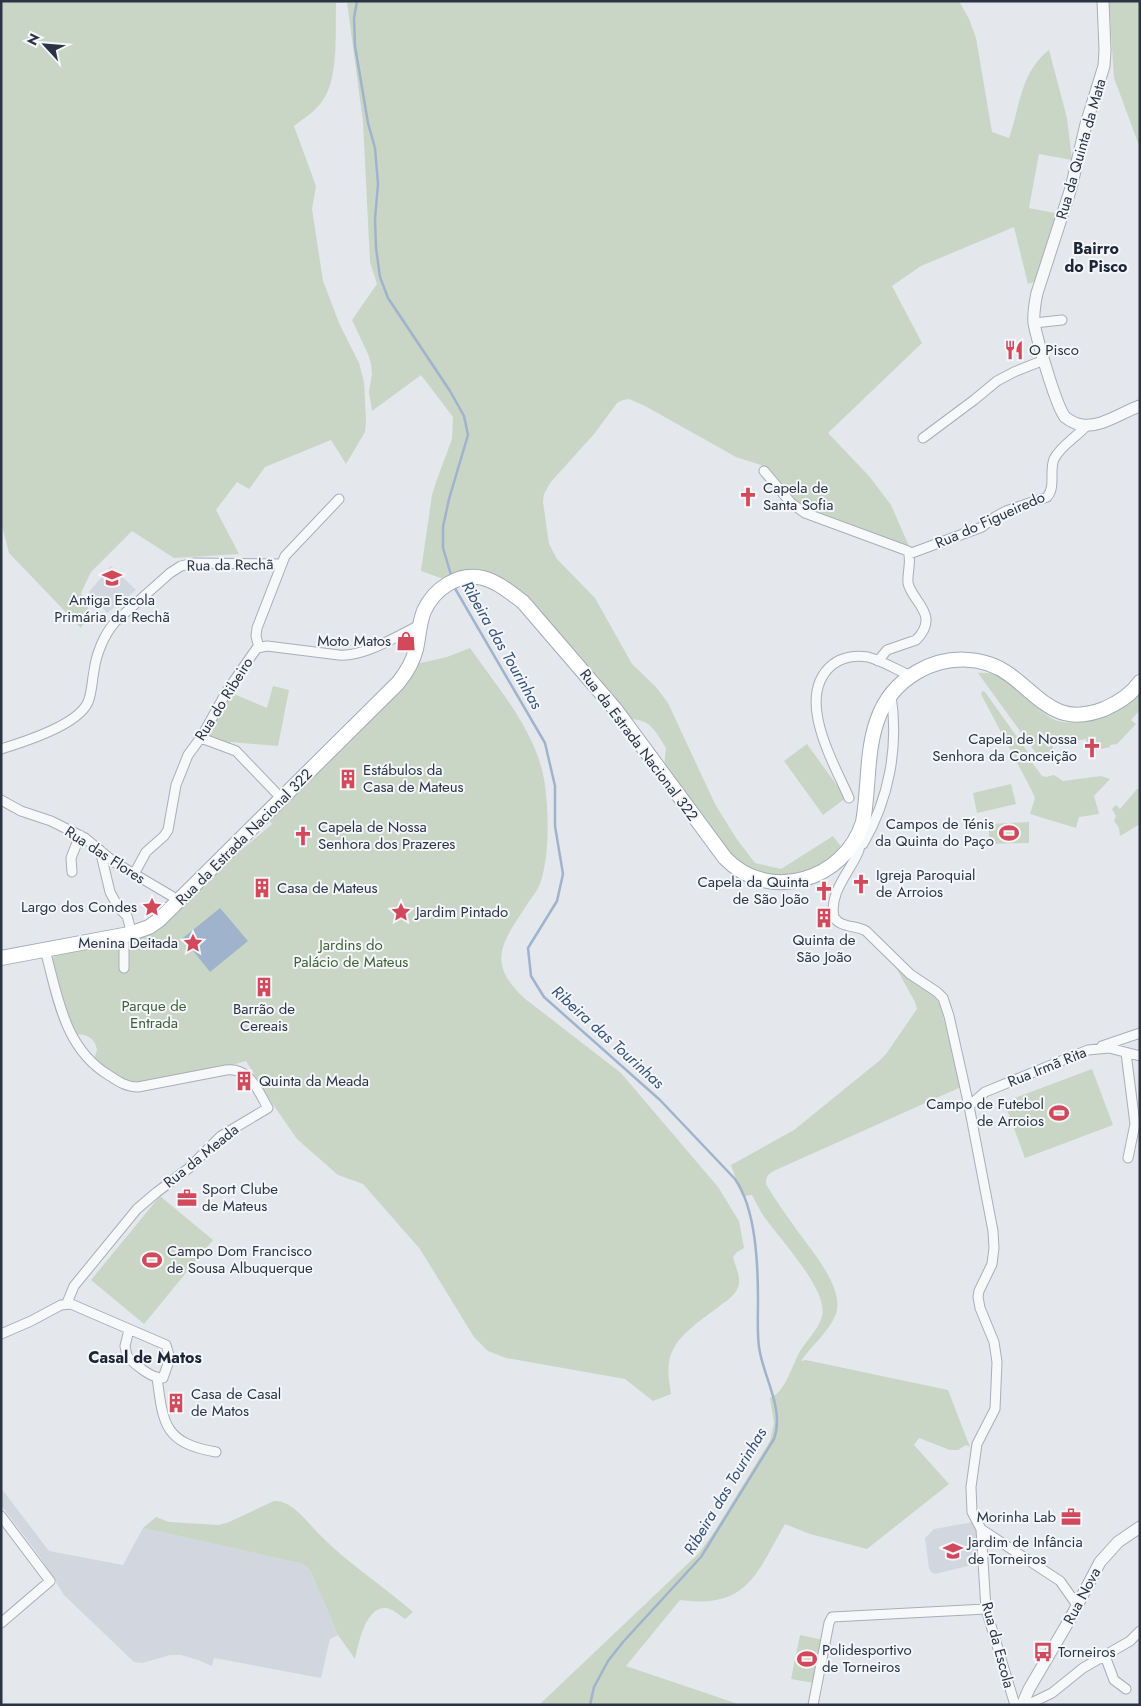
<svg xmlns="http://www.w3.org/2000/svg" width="1141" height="1706" font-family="Jost,sans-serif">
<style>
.built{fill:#d2d6de}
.green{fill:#c9d6c5}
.water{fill:#9fb4cc}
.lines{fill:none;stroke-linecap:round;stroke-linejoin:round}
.stream{stroke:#9fb4cc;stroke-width:2.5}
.minor-casing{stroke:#a9aeb7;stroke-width:11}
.tertiary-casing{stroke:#a9aeb7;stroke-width:13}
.primary-casing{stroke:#a3abb8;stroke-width:16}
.minor{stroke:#f7f8fa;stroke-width:9}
.tertiary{stroke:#f7f8fa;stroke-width:11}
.primary{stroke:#fff;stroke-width:14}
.labels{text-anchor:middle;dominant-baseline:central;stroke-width:4;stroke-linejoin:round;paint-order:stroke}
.street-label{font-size:15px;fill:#2b3445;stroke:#f4f6f9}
.poi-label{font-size:15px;fill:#2b3445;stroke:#f4f6f9;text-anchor:start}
.park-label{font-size:15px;fill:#3f6138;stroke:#f4f6f9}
.neighbourhood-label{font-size:16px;font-weight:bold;fill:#1d2536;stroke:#f4f6f9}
.water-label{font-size:16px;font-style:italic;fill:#34527a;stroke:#f4f6f9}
</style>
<rect width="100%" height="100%" fill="#e4e7ec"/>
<path class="built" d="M111 566 136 590 107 613 89 592Z
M1 1488 49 1551 123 1565 143 1528 299 1563 306 1566 311 1572 338 1635 330 1639 321 1678 214 1658 212 1666 198 1660 181 1655H170L142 1663 134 1662 64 1595 40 1557 1 1505Z
M973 1522 978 1530 980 1563 935 1574 931 1572 929 1568 925 1538 934 1529Z"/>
<path class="green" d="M1 1H959L969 19 976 38 992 132 1009 138C1020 107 1021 71 1049 50L1067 118 1072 160 1039 154 1029 208 1060 214 1037 281 1028 284 1014 227 921 266 892 286 922 343 828 433 869 476 891 505 909 546 808 510 797 503 761 465 736 457 645 406 629 399 623 400 617 403 594 434 550 483 544 494 543 502 549 544 557 559 595 598 632 664 656 687 668 703 715 804 736 838 755 863 781 869 833 836 843 849 838 854 803 875 767 876 736 862 664 768 666 748C655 731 651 719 629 719L509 586 446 580 421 571 432 495 436 482 452 439 453 417 421 375 372 411 369 392 372 374 371 364 368 354 352 320 377 284 370 262 363 122 347 2 336 3C335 31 339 77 323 100 316 111 304 118 294 126L316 186 312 209 323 281 339 323 359 363 364 382 366 419 365 432 346 464 331 440 265 467 249 489 237 482 216 510 239 554 174 558 132 531 91 572 81 593 90 612 81 628 9 553 1 522Z
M1109 1H1140V148L1114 78Z
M470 648C498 688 535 730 544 779 549 809 550 855 540 884 537 891 532 897 528 903 503 942 485 961 524 998L621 1073 718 1187 739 1221 744 1248 737 1252 733 1257C735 1266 740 1274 739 1284 737 1293 730 1299 722 1304 703 1320 672 1336 669 1363 667 1374 670 1384 671 1394L653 1401 625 1379 506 1358 488 1351 474 1337 420 1249 363 1184 338 1175 297 1139 270 1100 246 1061 232 1065 140 1083 117 1077 94 1059 97 1050C95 1038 86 1033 75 1035L59 989 53 962V958L57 953 131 940 133 942 139 941 140 937 272 824 268 819 416 664 447 657Z
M978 673C992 672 1002 677 1013 685 1025 695 1038 710 1051 718 1067 727 1093 722 1109 713 1120 708 1130 697 1140 690V710L1131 720 1136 724 1117 744 1110 745V747L1096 750 1095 744 1088 746 1086 739 1075 741 1074 738 1052 743 1054 754C1046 757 1042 759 1036 753Z
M273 686 289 690 278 746 231 742 227 745 204 737 229 692 267 708Z
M983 691 985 692 1030 755 1033 764 1042 776 1046 777 1054 775 1063 781 1101 776 1110 779 1094 796 1099 814 1079 817 1076 828 1030 814 1035 798 1032 791 982 696 981 693Z
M807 744 846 798 823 815 784 761Z
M1011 784 1016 804 977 813 973 793Z
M1137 789H1140V824L1120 836 1119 828 1114 821 1116 816 1112 809 1116 805 1120 809Z
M1029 822V843L989 844V824Z
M895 966C908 980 930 989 940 1004L961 1087 778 1169C771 1172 765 1175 766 1184 774 1198 784 1212 794 1226 808 1247 845 1286 836 1314 829 1332 811 1346 801 1361L806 1360 948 1390 970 1447 966 1445 958 1450H950L919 1438 914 1445 949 1484 867 1549 810 1534 785 1524C756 1574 748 1609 680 1600L626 1666 741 1705H539L699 1553 714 1532 770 1441 774 1423 770 1398C784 1393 791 1369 798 1355 804 1342 819 1330 822 1316 829 1291 780 1239 765 1218 760 1211 756 1203 752 1195L742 1196 731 1165 794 1130 879 1061 886 1054 917 1009 915 1002Z
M1092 1069 1113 1125 1025 1158 1004 1102Z
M160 1196 213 1240 144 1324 91 1280Z
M274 1501C292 1500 307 1522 319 1534 347 1563 382 1585 413 1612L405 1619C399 1615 392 1608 385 1608 365 1607 358 1646 355 1659L338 1635 311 1572 306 1566 299 1563 143 1528 156 1517 169 1522 219 1525 229 1522Z
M800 1635 823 1640 814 1683 791 1679Z"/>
<path class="water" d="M220 908 248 941 210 972 183 938Z"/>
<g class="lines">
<path class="stream" d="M357 1 354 18 355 46 368 123 375 148 378 184 375 219 376 248 380 277 388 298 450 391 464 416 468 435 449 499 443 527V548L452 578
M453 585 545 743 555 786V826L563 874 557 901 528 948 531 976 544 997 660 1100 735 1179C756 1209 758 1264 758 1301 758 1316 757 1332 759 1347 763 1377 785 1409 774 1439L701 1557 623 1642 608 1661 594 1687 590 1705"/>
<defs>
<path id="minor" d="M1034 323 1062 320
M923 438 974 400 997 381 1014 372 1044 360
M764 471 791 503 805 513 908 551C912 561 907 572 908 583 912 602 941 615 916 640L887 650 878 661
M909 554 982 527 995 517 1006 511 1047 497C1056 487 1049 471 1054 459 1061 445 1077 437 1087 425
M259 648 256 636 257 628 285 556 339 499
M201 738 236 751 282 799
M1 749C24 742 78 725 88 702 92 692 92 681 94 671 96 654 104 635 115 622L170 573 181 566 194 563 282 564
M849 798C834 763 794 697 832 665 842 657 856 655 868 657 883 661 897 670 911 676
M1 800 21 811 51 821 85 838 114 862 180 901
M861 831C867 859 827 884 834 917 840 928 856 925 866 931L910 974 937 992 943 998 949 1016 969 1106 993 1231 994 1248 992 1264 979 1291 978 1297 980 1308 994 1342 997 1362 995 1409 977 1444 971 1487 972 1512 981 1529
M863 844C889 799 899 747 891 695
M100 850 110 892 118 907 127 916 132 934
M72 872 71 858 80 835
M134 874 146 852 164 836 168 830 176 785 188 755 202 736 227 691 252 655 257 648 267 646 339 655C364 657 397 636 420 625
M124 936V968
M45 950C58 997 64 1049 110 1076 119 1082 127 1087 138 1087L226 1070C250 1067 258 1091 268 1108L221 1136 189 1168 157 1192 137 1209 74 1286 67 1303
M1102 1046 1140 1033
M1126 1053 1135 1124 1128 1158
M969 1106 985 1092 1088 1050 1109 1048 1140 1056
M1 1334 31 1321 61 1305 71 1304 166 1345 170 1358 163 1378C152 1379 134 1364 127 1356L125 1346 129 1330
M157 1377C163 1424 164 1443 216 1452
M1 1516 50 1581 1 1623
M1105 1656 1114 1680 1126 1689
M813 1705 829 1623 832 1617 986 1609
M1015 1705 986 1609 981 1529 1060 1581 1077 1605
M1027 1705 1052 1693 1083 1668 1130 1641 1140 1631"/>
<path id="tertiary" d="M1103 1 1105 50 1104 66 1086 124 1071 188 1037 293C1035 303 1033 312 1034 323 1037 339 1056 406 1065 417 1070 421 1076 424 1082 425 1101 428 1122 412 1140 406
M1022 1705 1029 1689 1070 1619 1100 1562 1118 1542 1140 1527"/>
<path id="primary" d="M1 958 129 934 149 927 159 920 398 683C406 673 413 662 416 649 419 636 419 623 424 611 434 589 458 572 483 578 498 582 511 593 523 602L615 709 725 858C769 904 845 880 863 822 869 790 866 752 877 721 884 700 898 683 917 672 946 655 983 655 1010 675 1042 699 1058 727 1104 709 1118 703 1131 695 1140 682"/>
</defs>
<use href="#minor" class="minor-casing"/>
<use href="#tertiary" class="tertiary-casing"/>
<use href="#primary" class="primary-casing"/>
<use href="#minor" class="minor"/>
<use href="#tertiary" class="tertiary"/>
<use href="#primary" class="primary"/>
</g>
<defs>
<symbol id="restaurant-bare" viewBox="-9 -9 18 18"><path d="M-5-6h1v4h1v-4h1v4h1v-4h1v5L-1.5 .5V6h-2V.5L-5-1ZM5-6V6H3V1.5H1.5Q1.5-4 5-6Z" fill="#d1495b" stroke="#f4f6f9" stroke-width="2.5" paint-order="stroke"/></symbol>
<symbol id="church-bare" viewBox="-9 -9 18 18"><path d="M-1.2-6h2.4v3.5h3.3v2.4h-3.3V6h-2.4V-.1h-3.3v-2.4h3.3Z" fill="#d1495b" stroke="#f4f6f9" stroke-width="2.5" paint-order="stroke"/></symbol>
<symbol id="school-bare" viewBox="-9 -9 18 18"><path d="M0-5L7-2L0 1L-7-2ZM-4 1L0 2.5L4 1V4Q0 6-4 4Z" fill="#d1495b" stroke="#f4f6f9" stroke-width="2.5" paint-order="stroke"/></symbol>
<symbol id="shop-bare" viewBox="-9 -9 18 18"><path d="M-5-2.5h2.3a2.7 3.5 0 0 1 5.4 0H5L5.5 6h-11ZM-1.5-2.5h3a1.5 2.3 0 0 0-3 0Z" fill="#d1495b" stroke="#f4f6f9" stroke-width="2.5" paint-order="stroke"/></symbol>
<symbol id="building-bare" viewBox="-9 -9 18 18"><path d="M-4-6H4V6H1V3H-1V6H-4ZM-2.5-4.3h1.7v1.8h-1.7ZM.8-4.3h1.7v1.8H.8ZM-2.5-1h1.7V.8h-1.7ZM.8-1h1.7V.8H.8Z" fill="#d1495b" stroke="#f4f6f9" stroke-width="2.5" paint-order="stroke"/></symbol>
<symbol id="stadium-bare" viewBox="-9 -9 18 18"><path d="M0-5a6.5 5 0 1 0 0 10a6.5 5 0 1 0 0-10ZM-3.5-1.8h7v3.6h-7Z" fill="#d1495b" stroke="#f4f6f9" stroke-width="2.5" paint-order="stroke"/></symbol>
<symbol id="sight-bare" viewBox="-9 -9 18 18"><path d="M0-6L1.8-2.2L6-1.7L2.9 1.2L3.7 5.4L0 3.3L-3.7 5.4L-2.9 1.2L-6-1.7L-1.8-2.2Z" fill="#d1495b" stroke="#f4f6f9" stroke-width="2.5" paint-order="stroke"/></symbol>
<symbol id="office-bare" viewBox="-9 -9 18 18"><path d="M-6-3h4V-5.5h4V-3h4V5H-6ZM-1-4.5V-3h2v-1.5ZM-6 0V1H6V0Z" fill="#d1495b" stroke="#f4f6f9" stroke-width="2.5" paint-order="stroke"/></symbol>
<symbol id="bus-bare" viewBox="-9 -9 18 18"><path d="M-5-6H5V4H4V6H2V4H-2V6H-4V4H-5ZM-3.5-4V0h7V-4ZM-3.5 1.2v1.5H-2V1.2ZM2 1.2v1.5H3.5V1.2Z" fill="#d1495b" stroke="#f4f6f9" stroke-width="2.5" paint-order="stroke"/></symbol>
</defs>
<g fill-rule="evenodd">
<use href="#restaurant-bare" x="1000" y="336" width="28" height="28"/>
<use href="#church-bare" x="734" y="483" width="28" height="28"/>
<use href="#school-bare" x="98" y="564" width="28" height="28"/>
<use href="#shop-bare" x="392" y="627" width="28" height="28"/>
<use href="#church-bare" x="1078" y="734" width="28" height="28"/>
<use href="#building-bare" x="334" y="765" width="28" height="28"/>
<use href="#stadium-bare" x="995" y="819" width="28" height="28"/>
<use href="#church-bare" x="289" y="822" width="28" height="28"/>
<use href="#church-bare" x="847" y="870" width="28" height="28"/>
<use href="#building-bare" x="248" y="874" width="28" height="28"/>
<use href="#church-bare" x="810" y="877" width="28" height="28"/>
<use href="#sight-bare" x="138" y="893" width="28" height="28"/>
<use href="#sight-bare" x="387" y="898" width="28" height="28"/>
<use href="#building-bare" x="810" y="904" width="28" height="28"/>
<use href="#sight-bare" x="179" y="929" width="28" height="28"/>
<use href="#building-bare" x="250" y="973" width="28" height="28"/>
<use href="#building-bare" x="230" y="1067" width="28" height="28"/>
<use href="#stadium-bare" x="1045" y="1099" width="28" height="28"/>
<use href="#office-bare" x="173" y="1184" width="28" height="28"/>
<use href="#stadium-bare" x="138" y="1246" width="28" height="28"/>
<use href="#building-bare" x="162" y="1389" width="28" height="28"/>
<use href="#office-bare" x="1057" y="1503" width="28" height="28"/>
<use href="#school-bare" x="939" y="1537" width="28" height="28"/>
<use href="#bus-bare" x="1029" y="1638" width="28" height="28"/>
<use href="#stadium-bare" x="793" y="1645" width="28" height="28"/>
</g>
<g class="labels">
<g class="street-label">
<text transform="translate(1081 149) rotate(-74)">Rua da Quinta da Mata</text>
<text transform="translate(990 520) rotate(-24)">Rua do Figueiredo</text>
<text transform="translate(230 565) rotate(-1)">Rua da Rechã</text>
<text transform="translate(224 699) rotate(-58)">Rua do Ribeiro</text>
<text transform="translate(639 745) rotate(53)">Rua da Estrada Nacional 322</text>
<text transform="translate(244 837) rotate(-45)">Rua da Estrada Nacional 322</text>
<text transform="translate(105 855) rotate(33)">Rua das Flores</text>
<text transform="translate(1047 1067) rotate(-22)">Rua Irmã Rita</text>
<text transform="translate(201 1156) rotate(-39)">Rua da Meada</text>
<text transform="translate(1082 1596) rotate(-62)">Rua Nova</text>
<text transform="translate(998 1645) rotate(75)">Rua da Escola</text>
</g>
<g class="poi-label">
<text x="1029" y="350">O Pisco</text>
<text x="763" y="488">Capela de<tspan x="763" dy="17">Santa Sofia</tspan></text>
<text x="112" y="600" text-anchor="middle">Antiga Escola<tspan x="112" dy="17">Primária da Rechã</tspan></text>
<text x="391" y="641" text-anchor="end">Moto Matos</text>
<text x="1077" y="739" text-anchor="end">Capela de Nossa<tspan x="1077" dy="17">Senhora da Conceição</tspan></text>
<text x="363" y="770">Estábulos da<tspan x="363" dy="17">Casa de Mateus</tspan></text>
<text x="994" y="824" text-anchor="end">Campos de Ténis<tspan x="994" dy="17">da Quinta do Paço</tspan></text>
<text x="318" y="827">Capela de Nossa<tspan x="318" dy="17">Senhora dos Prazeres</tspan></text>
<text x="876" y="875">Igreja Paroquial<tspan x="876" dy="17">de Arroios</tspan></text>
<text x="809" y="882" text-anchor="end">Capela da Quinta<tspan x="809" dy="17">de São João</tspan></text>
<text x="277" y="888">Casa de Mateus</text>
<text x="137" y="907" text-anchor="end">Largo dos Condes</text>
<text x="416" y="912">Jardim Pintado</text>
<text x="824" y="940" text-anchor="middle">Quinta de<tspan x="824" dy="17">São João</tspan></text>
<text x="178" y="943" text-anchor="end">Menina Deitada</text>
<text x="264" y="1009" text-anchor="middle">Barrão de<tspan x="264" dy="17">Cereais</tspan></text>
<text x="259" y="1081">Quinta da Meada</text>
<text x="1044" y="1104" text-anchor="end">Campo de Futebol<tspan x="1044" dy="17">de Arroios</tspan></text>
<text x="202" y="1189">Sport Clube<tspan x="202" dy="17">de Mateus</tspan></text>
<text x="167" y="1251">Campo Dom Francisco<tspan x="167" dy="17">de Sousa Albuquerque</tspan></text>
<text x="191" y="1394">Casa de Casal<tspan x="191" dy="17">de Matos</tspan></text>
<text x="1056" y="1517" text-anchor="end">Morinha Lab</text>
<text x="968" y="1542">Jardim de Infância<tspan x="968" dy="17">de Torneiros</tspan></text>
<text x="822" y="1650">Polidesportivo<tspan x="822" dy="17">de Torneiros</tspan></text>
<text x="1058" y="1652">Torneiros</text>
</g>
<g class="park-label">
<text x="351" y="945">Jardins do<tspan x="351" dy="17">Palácio de Mateus</tspan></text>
<text x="154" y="1006">Parque de<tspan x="154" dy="17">Entrada</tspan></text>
</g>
<g class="neighbourhood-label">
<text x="1096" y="248">Bairro<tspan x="1096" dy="18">do Pisco</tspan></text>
<text x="145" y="1357">Casal de Matos</text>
</g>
<g class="water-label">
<text transform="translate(502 645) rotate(60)">Ribeira das Tourinhas</text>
<text transform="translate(608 1037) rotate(42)">Ribeira das Tourinhas</text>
<text transform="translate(725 1491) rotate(-59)">Ribeira das Tourinhas</text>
</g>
</g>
<rect width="1141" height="1706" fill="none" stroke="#2b3445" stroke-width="5"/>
<g transform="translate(45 45) rotate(296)" stroke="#f4f6f9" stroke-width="4" paint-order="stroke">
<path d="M0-4L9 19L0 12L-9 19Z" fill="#2b3445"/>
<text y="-8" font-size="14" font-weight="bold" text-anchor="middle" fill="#2b3445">N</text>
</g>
</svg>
